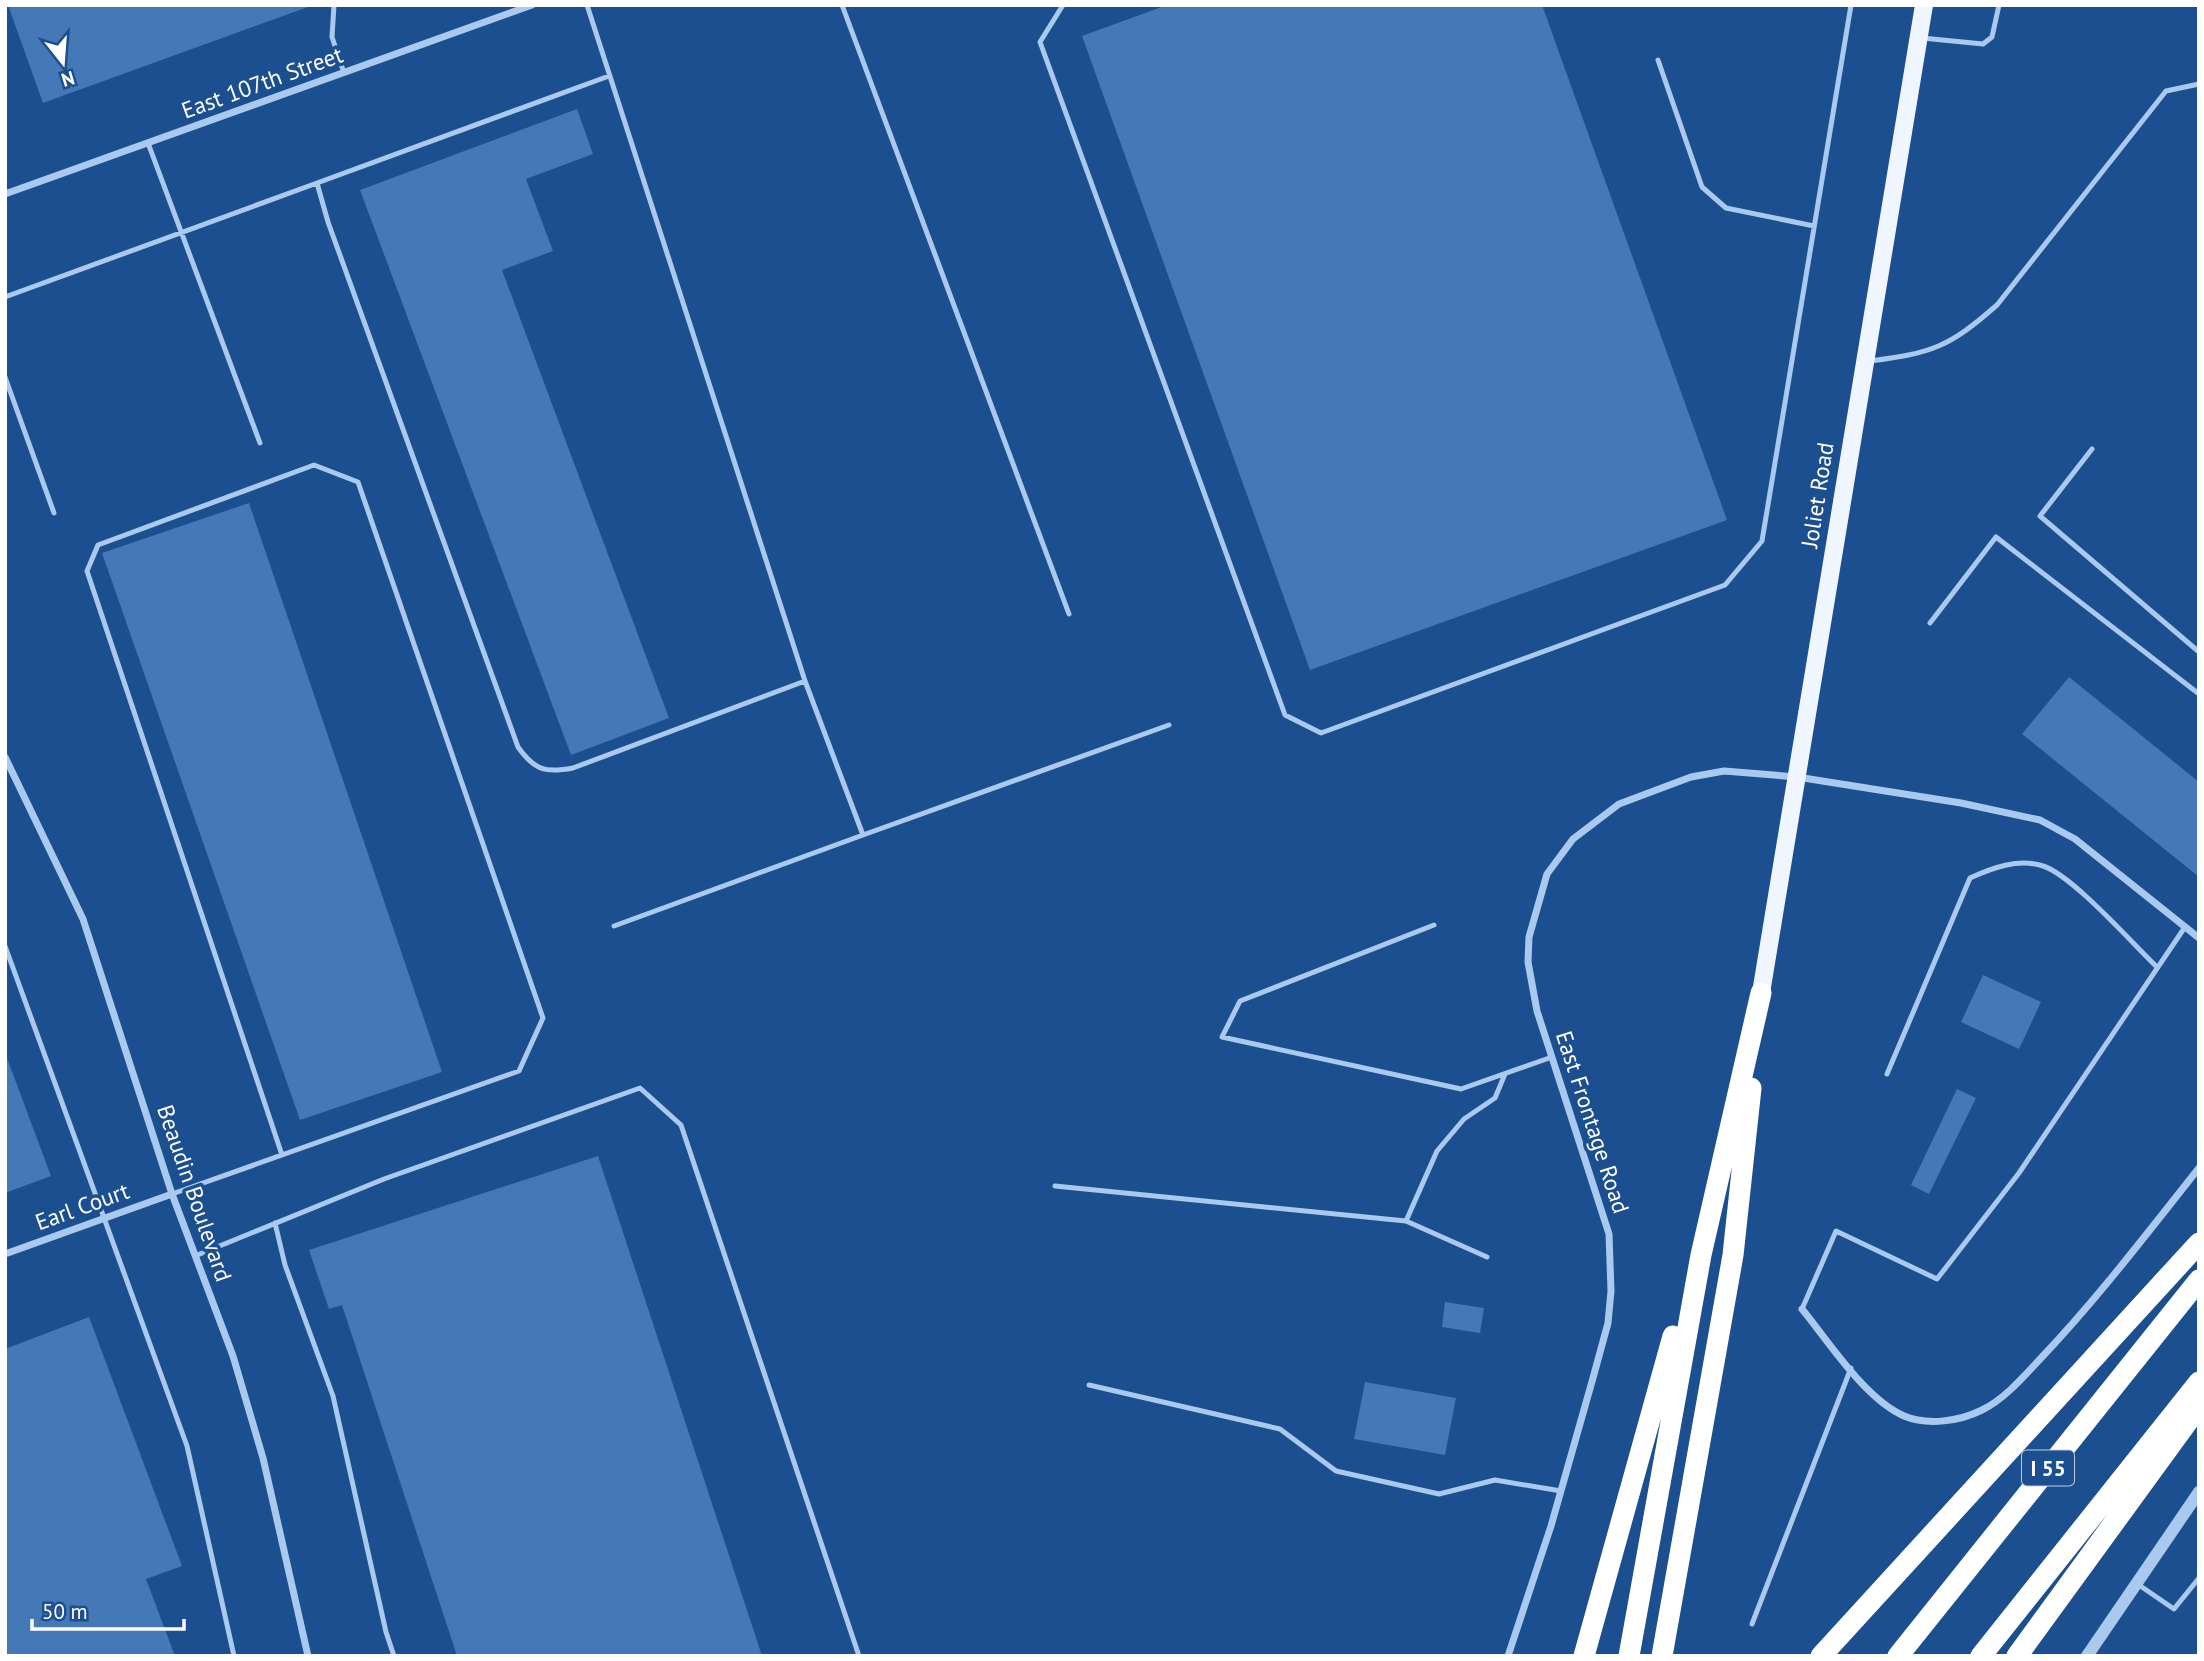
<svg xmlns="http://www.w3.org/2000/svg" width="2204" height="1661" font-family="'PT Sans',sans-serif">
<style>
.building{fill:#4478b7}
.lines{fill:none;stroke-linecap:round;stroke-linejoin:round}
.service{stroke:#a9c9ee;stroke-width:5}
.minor{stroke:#a9c9ee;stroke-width:7}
.tertiary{stroke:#a9c9ee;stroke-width:12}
.primary{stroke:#f0f6ff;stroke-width:18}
.motorway{stroke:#fff;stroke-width:21}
.labels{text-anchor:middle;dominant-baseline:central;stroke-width:7;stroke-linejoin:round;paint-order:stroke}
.shield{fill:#1b4f8f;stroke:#bbcadd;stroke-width:2}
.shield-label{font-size:21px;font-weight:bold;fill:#fff}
.street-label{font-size:23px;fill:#fff;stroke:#1b4f8f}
</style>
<rect width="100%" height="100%" fill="#1b4f8f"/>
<path class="building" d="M8 5H308V7L43 103Z
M1167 5H1542L1727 520 1310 670 1082 36Z
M577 109 593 154 526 179 553 251 502 270 669 718 571 755 360 190Z
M249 503 442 1072 300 1120 102 553Z
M2069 677 2199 782V877L2022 734Z
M1983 975 2041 1002 2019 1049 1961 1022Z
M7 1058 51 1176 5 1193V1059Z
M1957 1089 1976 1098 1929 1194 1911 1185Z
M598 1156 762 1656H457L342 1305 329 1309 309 1250Z
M1445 1302 1484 1308 1480 1333 1442 1327Z
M89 1317 182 1566 146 1579 175 1656H5V1349Z
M1365 1382 1456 1398 1445 1455 1354 1439Z"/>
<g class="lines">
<path class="service" d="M334 5 332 37 344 73
M587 5 805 681 573 768C546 773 535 771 518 747L328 222 317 183 609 76
M842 5 1069 614
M1063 5 1040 42 1285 715 1321 733 1725 585 1762 541 1851 5
M1922 38 1983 44 1992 37 1999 5
M1658 60 1702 187 1726 208 1814 226
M148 143 260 443
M5 297 317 183
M1870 361C1933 353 1949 347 1997 305L2166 91 2199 84
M5 377 54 513
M2092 449 2040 516 2199 652
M1930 623 1996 537 2199 694
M805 681 863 835 1169 725
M1434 925 1240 1001 1222 1037 1461 1089 1552 1057
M614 926 863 835
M5 946 187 1446 234 1656
M1887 1074 1970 878C1992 868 2018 858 2043 866 2072 875 2132 943 2157 967
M1055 1186 1406 1221 1487 1257
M172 1194 519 1071 543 1018 358 482 314 465 98 545 87 571 282 1155
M1406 1221 1437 1151 1464 1119 1495 1098 1505 1074
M275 1223 285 1265 333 1396 386 1632 394 1656
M195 1256 384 1179 640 1088 681 1125 859 1656
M1802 1309 1836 1231 1937 1279 2019 1173 2185 927
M1089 1385 1280 1429 1336 1471 1439 1494 1495 1480 1561 1491
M2136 1583 2174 1609 2199 1578
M1752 1624 1851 1368"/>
<path class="minor" d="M5 194 532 5
M5 757 83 919 172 1194 233 1356 263 1458 308 1656
M5 1254 172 1194
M1802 1309C1829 1342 1865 1399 1904 1416 1928 1426 1960 1421 1982 1410 2005 1399 2025 1375 2042 1357 2098 1298 2148 1232 2199 1168
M1508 1656 1551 1526 1593 1378 1608 1323 1611 1291 1609 1234 1537 1011 1528 962 1529 937 1547 874 1573 839 1619 804 1691 777 1724 771 1797 777 1961 803 2040 820 2075 839 2199 938"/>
<path class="tertiary" d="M2087 1656 2199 1492"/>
<path class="primary" d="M1761 993 1924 5"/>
<path class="motorway" d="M1584 1656 1673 1336
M1629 1656 1701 1255 1761 993
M1662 1656 1733 1255 1751 1088
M1821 1656 2199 1243
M1898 1656 2199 1280
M1981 1656 2199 1382
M2017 1656 2199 1406"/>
</g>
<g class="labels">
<rect class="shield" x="2022" y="1450.5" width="52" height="35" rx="5"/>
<g class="shield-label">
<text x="2048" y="1468">I 55</text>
</g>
<g class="street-label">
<text transform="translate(262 82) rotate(-20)">East 107th Street</text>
<text transform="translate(1817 495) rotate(-81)">Joliet Road</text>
<text transform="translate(1593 1122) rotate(72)">East Frontage Road</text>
<text transform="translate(195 1193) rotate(71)">Beaudin Boulevard</text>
<text transform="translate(82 1206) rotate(-20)">Earl Court</text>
</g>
</g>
<rect width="2204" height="1661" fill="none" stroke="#ffffff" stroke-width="14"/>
<g transform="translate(63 63) rotate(163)" stroke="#1b4f8f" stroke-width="5" paint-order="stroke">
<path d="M0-5L12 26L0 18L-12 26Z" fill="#ffffff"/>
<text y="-10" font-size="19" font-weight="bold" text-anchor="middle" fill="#ffffff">N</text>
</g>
<path d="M32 1619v10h152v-10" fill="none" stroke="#ffffff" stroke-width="3.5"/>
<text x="42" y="1619" font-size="21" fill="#ffffff" stroke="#1b4f8f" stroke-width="5" paint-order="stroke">50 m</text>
</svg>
